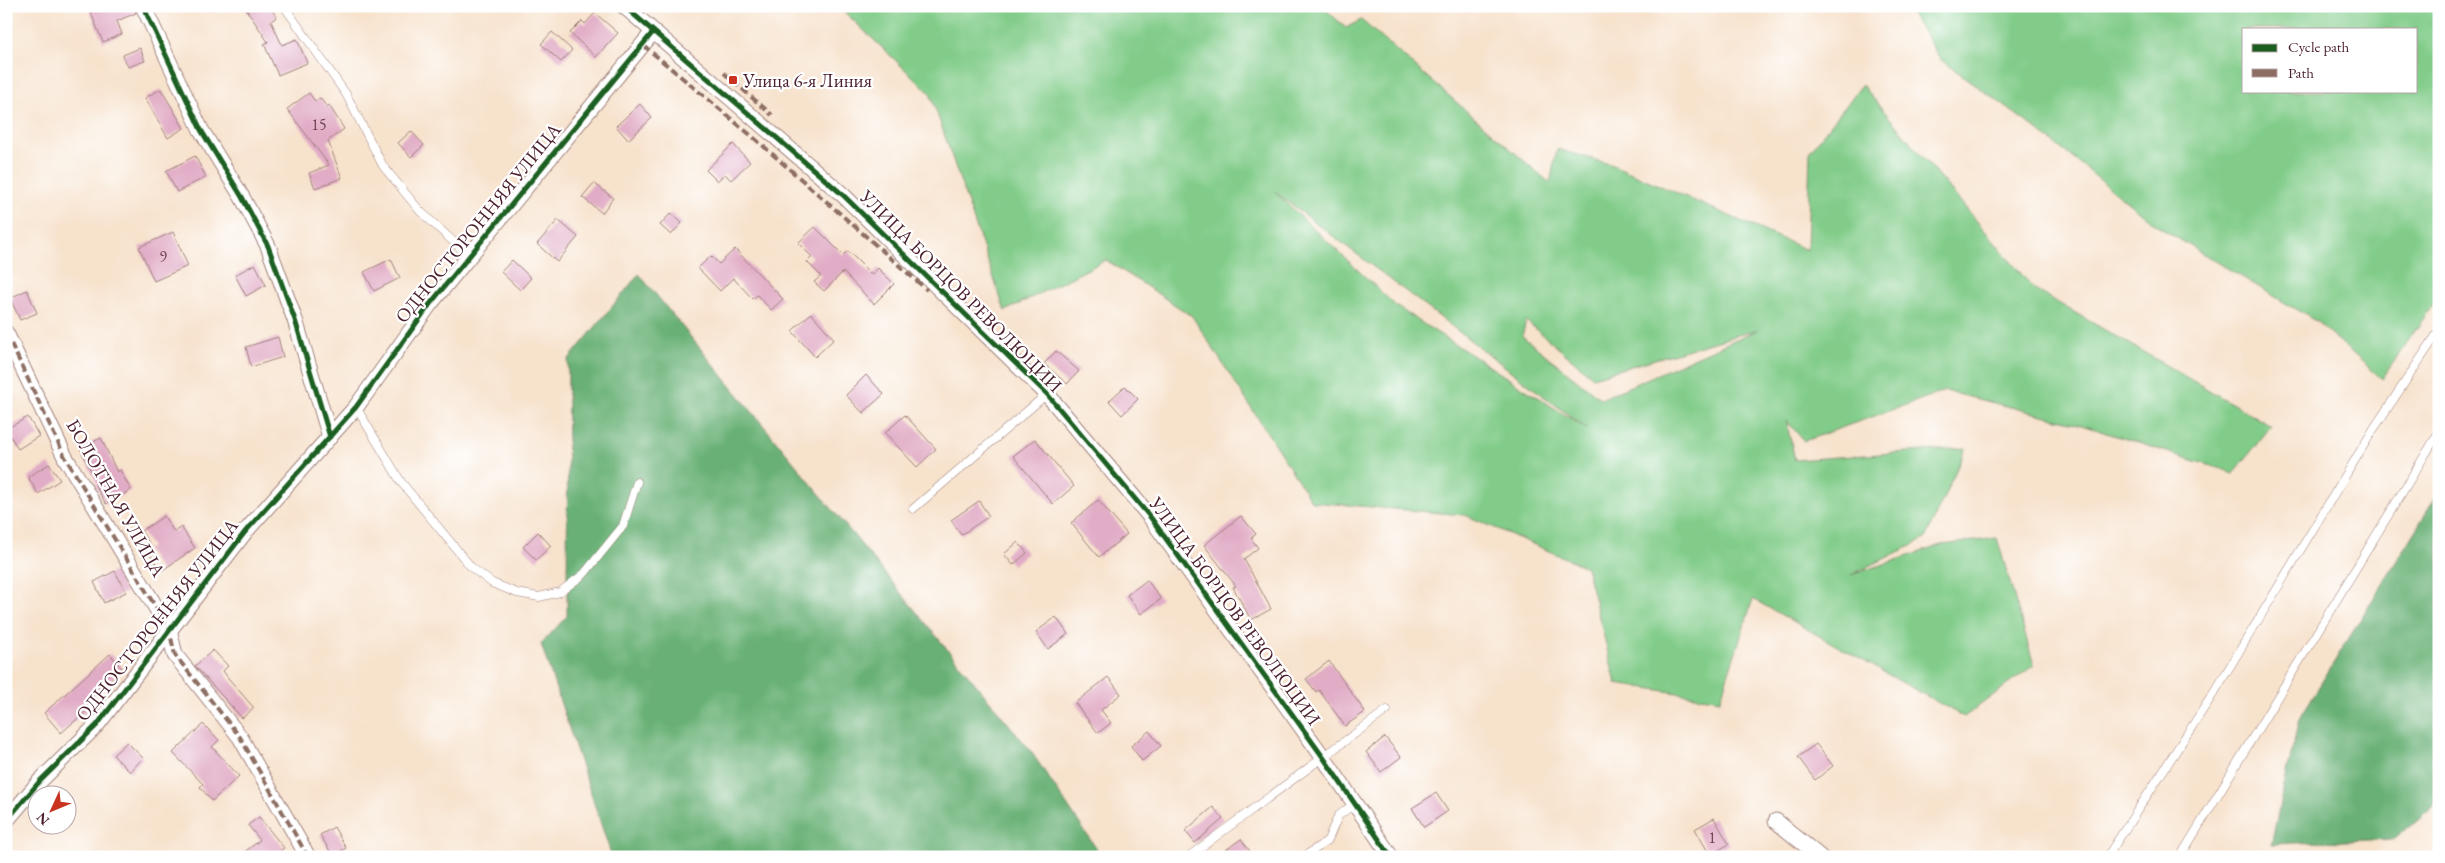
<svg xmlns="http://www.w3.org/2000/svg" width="2445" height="863" font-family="'EB Garamond',serif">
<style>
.green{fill:#81cc89;stroke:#66765a;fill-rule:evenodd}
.forest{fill:#68b075;stroke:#596850}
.building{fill:#e1acc6}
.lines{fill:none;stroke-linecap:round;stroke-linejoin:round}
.lane-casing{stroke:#a0807c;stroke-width:9}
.street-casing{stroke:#a0807c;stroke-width:17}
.lane{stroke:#fff;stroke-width:8}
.street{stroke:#fff;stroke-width:15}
.quiet{stroke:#8d6e63;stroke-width:4;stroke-dasharray:8 4;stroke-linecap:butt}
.cycleway-casing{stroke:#fff;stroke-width:8}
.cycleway{stroke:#1b5e20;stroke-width:5}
.poi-dot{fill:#c8321e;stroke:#fff;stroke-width:2}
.labels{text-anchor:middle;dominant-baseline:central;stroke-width:4.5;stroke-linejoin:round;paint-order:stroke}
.number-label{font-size:16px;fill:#704252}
.poi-label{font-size:19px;fill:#4a1f2b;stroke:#fff;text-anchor:start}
.street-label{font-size:19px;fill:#4a1f2b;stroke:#fff}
</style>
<rect width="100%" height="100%" fill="#fff"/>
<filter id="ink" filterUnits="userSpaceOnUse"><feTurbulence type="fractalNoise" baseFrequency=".02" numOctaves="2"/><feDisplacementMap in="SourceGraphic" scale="10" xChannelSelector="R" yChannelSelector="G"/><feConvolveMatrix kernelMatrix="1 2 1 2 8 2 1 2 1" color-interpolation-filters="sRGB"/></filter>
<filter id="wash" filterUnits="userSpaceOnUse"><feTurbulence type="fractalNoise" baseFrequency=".0096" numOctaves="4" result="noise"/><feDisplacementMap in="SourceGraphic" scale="20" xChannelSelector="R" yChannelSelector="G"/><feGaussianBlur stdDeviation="1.12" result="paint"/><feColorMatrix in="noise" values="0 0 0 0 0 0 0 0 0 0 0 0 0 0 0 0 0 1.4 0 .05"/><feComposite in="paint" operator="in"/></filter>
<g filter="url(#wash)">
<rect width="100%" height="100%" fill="#f7e2cc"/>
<path class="green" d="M838 6H1322L1346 28 1361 20 1550 183 1557 149 1613 165 1807 250 1810 151 1862 85 2034 289 2271 426 2234 473 2075 423 1945 391 1804 441 1786 420 1795 460 1966 448 1925 539 1851 575 1942 545 1997 538 2034 665 1964 717 1753 599 1720 700 1616 683 1586 567 1465 515 1312 502 1192 316 1106 260 1005 311 930 93ZM1275 192 1587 429 1397 307ZM1526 321 1593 377 1759 329 1601 399 1522 336Z
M1906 6H2439V296L2382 379 2317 322 2157 226 2039 131 1941 60ZM2244 29H2416V91H2244Z"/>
<path class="forest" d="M639 274 1030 750 1102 857H612L541 644 567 616 568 360Z
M2439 492V801L2395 839 2271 844 2299 719Z"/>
<g id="blocks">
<path class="building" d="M102 6H134L136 13 117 21 122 34 103 42 90 11Z
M244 6H269L277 17 271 21 282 45 297 39 307 63 278 75 264 44 268 42Z
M595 13 618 33 596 57 570 33 582 21 585 24Z
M552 32 572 50 561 62 541 44Z
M140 48 145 61 128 67 123 55Z
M161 89 184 128 168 138 145 98Z
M309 93 315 101 320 98 327 107 329 105 344 129 328 141 342 178 315 188 309 173 329 165 287 109Z
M640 104 652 118 628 140 616 126Z
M411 131 424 145 411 157 398 143Z
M733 144 750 162 731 180 725 174 717 181 706 170Z
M195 156 206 177 177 192 166 171Z
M594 183 613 198 602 213 582 197Z
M671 213 682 223 671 235 660 225Z
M558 220 578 237 557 262 537 244Z
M815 227 843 255 848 251 872 275 878 268 894 284 874 304 843 272 824 291 814 282 821 276 807 262 812 257 798 243Z
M173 232 188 266 154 281 139 247Z
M735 249 783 299 771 310 757 295 753 299 733 278 720 291 698 268 711 256 719 264Z
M391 259 400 278 374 291 364 272Z
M512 260 531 278 520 290 501 272Z
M255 264 266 285 246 296 235 275Z
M27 290 37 313 20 320 10 298Z
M811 313 834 339 815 357 792 331Z
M278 337 283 357 251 367 246 347Z
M1056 351 1079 371 1067 384 1044 364Z
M866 375 884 394 863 413 846 395Z
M1125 386 1138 399 1122 415 1109 401Z
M905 415 936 449 917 467 885 433Z
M28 417 39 436 18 449 6 429Z
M101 438 117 472 120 470 131 490 106 504 95 485 97 484 80 448Z
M1035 439 1074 486 1053 504 1013 456Z
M49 464 60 480 38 494 28 477Z
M1098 500 1127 534 1099 557 1071 523Z
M979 501 989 516 961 535 951 520Z
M164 516 174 532 181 527 195 548 161 571 147 550 152 547 141 531Z
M1241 516 1256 534 1251 538 1258 548 1244 559 1271 609 1251 620 1233 587 1236 586 1204 545Z
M538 532 551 546 536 560 523 547Z
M1018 542 1027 553 1013 565 1004 554Z
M115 571 126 592 104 603 94 582Z
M1147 580 1161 599 1141 614 1127 595Z
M1056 617 1068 634 1048 649 1036 632Z
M213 650 228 666 223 671 229 679 254 708 242 718 195 666Z
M110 654 123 669 85 702 90 708 61 733 44 713Z
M1329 661 1365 712 1345 726 1319 690 1316 692 1306 679Z
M1108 677 1121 694 1101 710 1111 723 1098 733 1075 703Z
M203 724 219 740 212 747 239 776 212 801 200 787 203 784 173 753Z
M1149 731 1161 746 1142 761 1131 746Z
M1385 737 1401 757 1381 772 1366 752Z
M127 742 143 758 130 772 113 755Z
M1816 744 1833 766 1815 780 1798 757Z
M1436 793 1448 811 1424 827 1412 808Z
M1213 807 1223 819 1195 843 1185 831Z
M259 817 284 848 272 857H238L260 840 248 825Z
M1714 818 1729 844 1710 855 1695 829Z
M334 827 346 848 333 856 320 835Z
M1241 839 1254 857H1216Z"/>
</g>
</g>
<g filter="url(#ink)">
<use href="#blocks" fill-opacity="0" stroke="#a0807c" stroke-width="1"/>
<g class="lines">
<defs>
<path id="lane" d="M284 6 346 94 383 166 420 211 469 256
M356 407 401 482 471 567 492 583 517 593 539 597 560 592 584 574 623 526 637 482
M913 509 1047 394
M1188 857 1387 710
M1304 857 1328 840 1338 816 1354 804
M2107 857 2217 688 2373 430 2439 331
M2180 857 2439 432"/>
<path id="street" d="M143 6 201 130 242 197 268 246 295 320 330 437
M624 6 843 195 1047 394 1151 518 1323 757 1391 857
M6 333 65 457 169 629 175 655 240 737 308 857
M6 821 40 781 97 725 245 532 356 407 430 304 653 32
M1776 821 1820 857"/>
</defs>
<use href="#lane" class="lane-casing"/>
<use href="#street" class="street-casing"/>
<use href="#lane" class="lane"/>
<use href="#street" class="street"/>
<path class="quiet" d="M643 45 753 137 927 290
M724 73 772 115
M6 333 65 457 169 629 175 655 240 737 308 857"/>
<defs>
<path id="cycleway" d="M143 6 201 130 242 197 268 246 295 320 330 437
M624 6 843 195 1047 394 1151 518 1323 757 1391 857
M6 821 40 781 97 725 245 532 356 407 430 304 653 32"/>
</defs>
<use href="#cycleway" class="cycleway-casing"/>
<use href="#cycleway" class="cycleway"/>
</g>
</g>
<rect class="poi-dot" x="728" y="75" width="10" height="10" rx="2.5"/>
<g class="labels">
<g class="number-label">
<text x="319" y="124">15</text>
<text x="163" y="256">9</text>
<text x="1712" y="837">1</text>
</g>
<g class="poi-label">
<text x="743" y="80">Улица 6-я Линия</text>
</g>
<g class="street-label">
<text transform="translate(478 223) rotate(-51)">ОДНОСТОРОННЯЯ УЛИЦА</text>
<text transform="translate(961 291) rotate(45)">УЛИЦА БОРЦОВ РЕВОЛЮЦИИ</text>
<text transform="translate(116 498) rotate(60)">БОЛОТНАЯ УЛИЦА</text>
<text transform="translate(1235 611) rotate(54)">УЛИЦА БОРЦОВ РЕВОЛЮЦИИ</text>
<text transform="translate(157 620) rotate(-52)">ОДНОСТОРОННЯЯ УЛИЦА</text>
</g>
</g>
<rect width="2445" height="863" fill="none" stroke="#fff" stroke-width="25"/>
<rect x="2242" y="28" width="175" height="65" fill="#ffffff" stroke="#b7a5aa"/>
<rect x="2252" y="44" width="25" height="8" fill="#1b5e20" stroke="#b7a5aa"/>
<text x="2288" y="52" font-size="15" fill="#4a1f2b">Cycle path</text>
<rect x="2252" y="69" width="25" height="8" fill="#8d6e63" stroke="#b7a5aa"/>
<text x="2288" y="78" font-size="15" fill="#4a1f2b">Path</text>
<g transform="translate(52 810) rotate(226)"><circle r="24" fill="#ffffff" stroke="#b7a5aa"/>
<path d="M0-4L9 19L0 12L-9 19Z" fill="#c8321e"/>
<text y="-8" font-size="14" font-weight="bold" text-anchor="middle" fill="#4a1f2b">N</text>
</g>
</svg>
